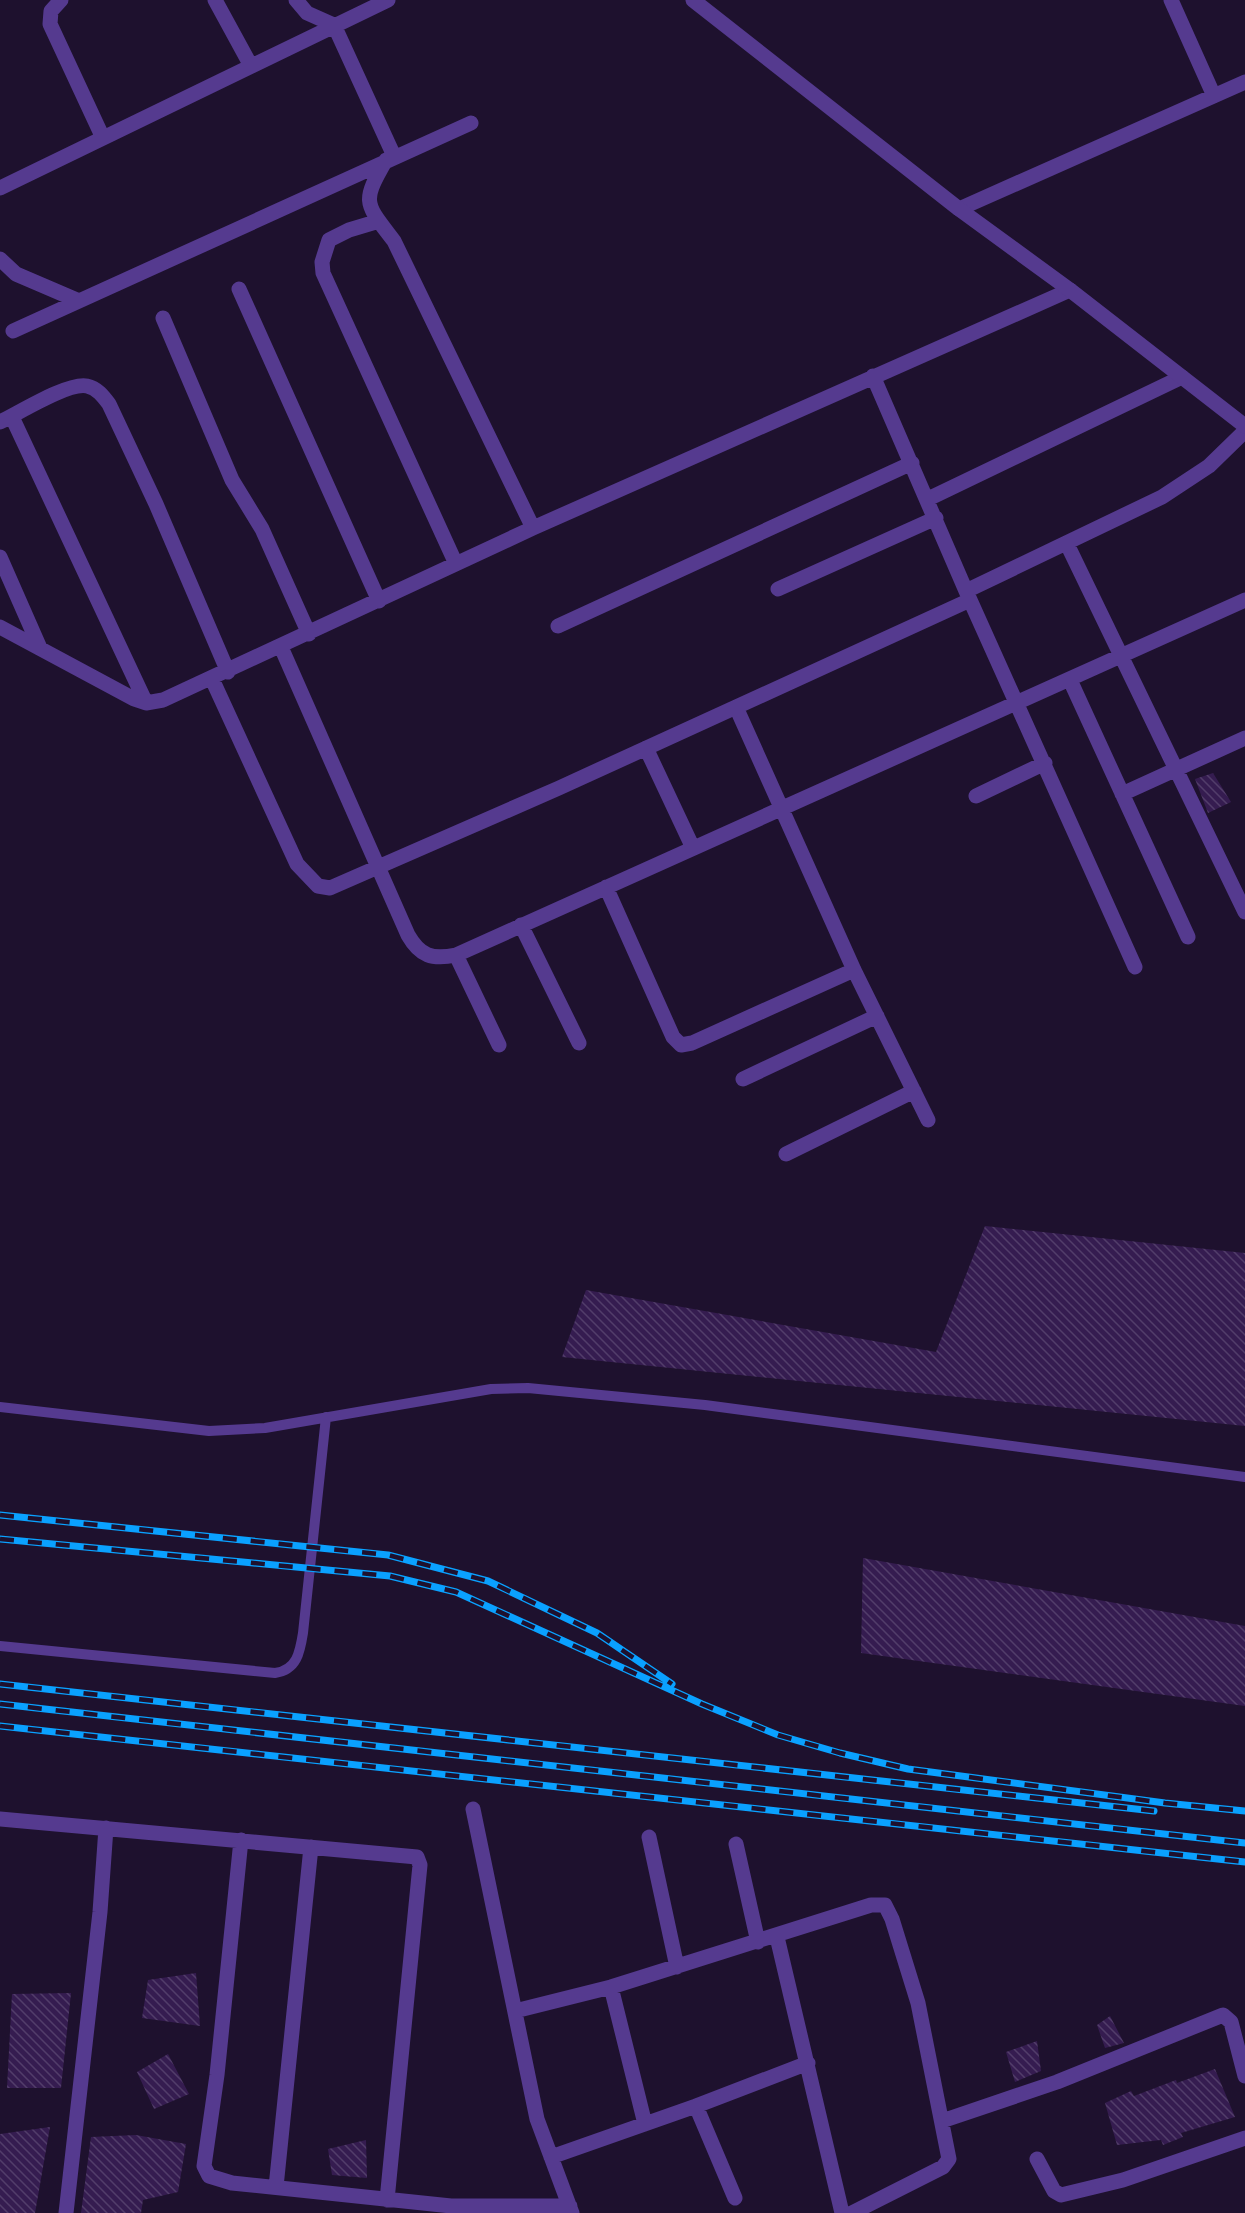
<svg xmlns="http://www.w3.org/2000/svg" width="1245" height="2213" font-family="Inter,sans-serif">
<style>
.building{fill:url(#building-back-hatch)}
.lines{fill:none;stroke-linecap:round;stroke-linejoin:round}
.service{stroke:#553a8f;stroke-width:10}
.minor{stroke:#553a8f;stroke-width:15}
.tertiary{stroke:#553a8f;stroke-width:15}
.rail-casing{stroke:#0aa1ff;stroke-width:7}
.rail{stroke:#1e112e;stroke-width:4.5;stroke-dasharray:14;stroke-linecap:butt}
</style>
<defs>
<pattern id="building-back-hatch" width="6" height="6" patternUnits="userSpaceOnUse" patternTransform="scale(1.5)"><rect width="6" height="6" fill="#351c50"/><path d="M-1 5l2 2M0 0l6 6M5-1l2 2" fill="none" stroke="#523d6a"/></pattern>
</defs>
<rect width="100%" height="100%" fill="#1e112e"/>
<path class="building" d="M1213 773 1231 802 1208 813 1195 779Z
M985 1226 1245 1253V1426L562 1357 586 1290 936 1352Z
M863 1558 1245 1626V1706L861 1653Z
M196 1973 200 2026 142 2018 148 1980Z
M71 1993 61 2088H7L12 1994Z
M1110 2016 1124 2043 1105 2048 1097 2025Z
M1037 2041 1041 2071 1015 2082 1006 2052Z
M168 2054 189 2094 154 2109 137 2072Z
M1215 2069 1235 2117 1181 2133 1183 2137 1163 2145 1161 2140 1117 2145 1105 2103 1131 2091 1134 2096 1176 2080 1177 2083Z
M50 2127 35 2213H0V2134Z
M136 2135 186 2144 178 2192 143 2200 141 2213H81L91 2137Z
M366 2140 367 2178 332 2175 328 2149Z"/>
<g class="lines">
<path class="service" d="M0 1407 209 1431 265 1428 491 1389 528 1388 705 1405 1245 1477
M0 1646 275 1673C297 1670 300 1652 303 1633L326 1417"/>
<path class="minor" d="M61 0 51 11 50 24 103 138
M215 0 251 66
M296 0 307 13 334 25 394 156
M1171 0 1214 96
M386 160C361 203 365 203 394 241L533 528
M0 188 388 0
M959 209 1245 82
M379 221 349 230 329 240 322 262 323 273 456 564
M0 259 16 274 79 301
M239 289 379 601
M163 318 232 480 262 529 309 634
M13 331 471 123
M873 376 966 591 1135 967
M12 417 146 703
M0 422C19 413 68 382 87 386 97 388 103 396 109 404L156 504 228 672
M928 499 1182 377
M1067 544 1245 912
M0 557 40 648
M778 589 936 518
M966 591 1162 497 1209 466 1245 431
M558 626 912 463
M0 627 134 699 146 703 163 700 533 528 1070 290
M281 647 408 935C420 956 432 960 456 955L1245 600
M212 679 297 864 318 886 330 888 559 788 970 600
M1070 680 1188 937
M736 707 854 970 928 1120
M646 748 693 848
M1122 794 1245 738
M976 796 1045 763
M606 887 673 1037 681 1045 692 1043 854 970
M521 925 579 1043
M456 955 499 1045
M743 1079 877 1016
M786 1154 914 1091
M473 1809 537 2119 572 2213
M0 1819 417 1857 420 1865 387 2200
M649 1837 677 1967
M241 1840 217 2075 204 2166 209 2176 232 2183 451 2206H570
M736 1844 758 1942
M777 1937 842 2213
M611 1987 645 2124
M515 2011 611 1987 871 1905H885L892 1919 918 2003 949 2159 943 2167 852 2213
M696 2106 735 2198
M942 2121 1057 2082 1223 2015 1231 2022 1245 2076
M551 2157 696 2106 808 2063
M1037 2159 1054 2191 1061 2195 1123 2180 1245 2138
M276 2187 311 1847
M66 2213 100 1912 106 1828"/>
<path class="tertiary" d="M693 0 959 209 1070 290 1245 426"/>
<defs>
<path id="rail" d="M0 1515 388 1555 488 1581 597 1633 672 1684
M0 1539 390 1576 456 1592 702 1704 778 1735 840 1753 908 1769 1165 1803 1245 1811
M0 1684 1154 1811
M0 1704 1245 1843
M0 1726 1245 1862"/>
</defs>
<use href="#rail" class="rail-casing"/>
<use href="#rail" class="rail"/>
</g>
</svg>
